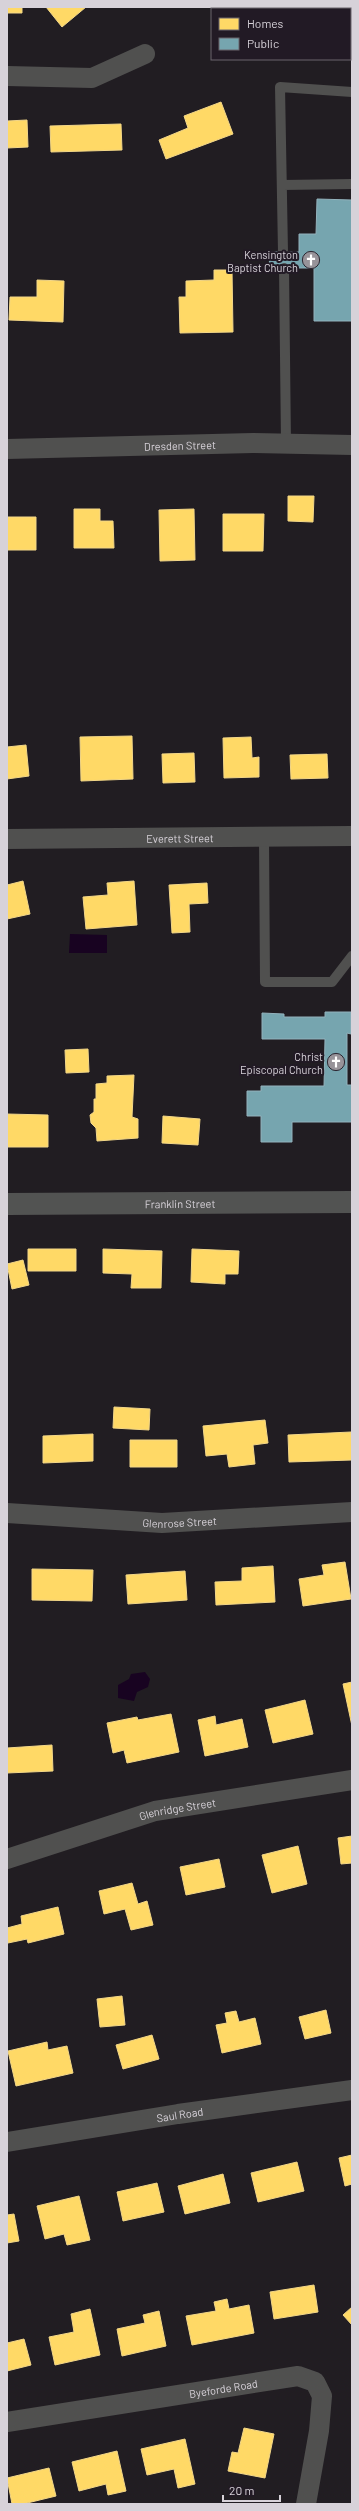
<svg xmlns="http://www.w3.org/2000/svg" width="359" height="2511" font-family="Barlow,sans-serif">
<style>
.water{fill:#180321}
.homes{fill:#ffd966;stroke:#f3d788}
.public{fill:#76a5af;stroke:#93b2bc}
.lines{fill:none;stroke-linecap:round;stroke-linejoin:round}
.lane{stroke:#50504f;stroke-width:10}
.street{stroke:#50504f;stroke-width:20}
.secondary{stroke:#525352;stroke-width:22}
.labels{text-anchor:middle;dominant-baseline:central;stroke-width:4;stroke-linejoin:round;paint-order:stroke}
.poi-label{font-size:11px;fill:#d7d2d9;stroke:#221a25;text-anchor:end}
.street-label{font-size:11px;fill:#d7d2d9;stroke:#221a25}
</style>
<rect width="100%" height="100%" fill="#211d22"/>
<path class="water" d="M70 934 107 935V953H69Z
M145 1672 150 1679 148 1687 137 1692 134 1701 118 1698V1685L129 1679 131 1674Z"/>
<path class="homes" d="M7 7H22V13H7Z
M46 7H86L62 27Z
M221 102 233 134 166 159 159 140 188 128 184 116Z
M27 120 28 147 7 148V121Z
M121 124 122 150 51 152 50 126Z
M214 270H232L233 332 180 333 179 297H186V281L214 280Z
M37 280 64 281 63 322 9 320 10 297H37Z
M288 496H314L313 522 288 521Z
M74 509H100V521H113L114 548H74Z
M194 509 195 560 160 561 159 510Z
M223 514H264L263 551H223Z
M7 517H36V550H7Z
M132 736 133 779 81 781 80 737Z
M251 737 252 758 259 757V777L224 778 223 738Z
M26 745 29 776 7 779V747Z
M194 753 195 782 163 783 162 754Z
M327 754 328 778 291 779 290 755Z
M23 881 30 914 7 919V885Z
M134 881 137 925 86 929 83 897 108 895 107 883Z
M207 883 208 903 189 904 190 932 172 933 169 885Z
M88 1049 89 1072 66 1073 65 1050Z
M134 1075 132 1117 138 1119V1138L97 1141 96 1128 91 1123 90 1115 94 1112V1099H96V1084L107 1083V1076Z
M7 1114 48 1115V1147H7Z
M163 1116 200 1119 198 1145 162 1143Z
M28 1249H76V1271H28Z
M103 1249 162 1251 161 1288H131L132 1274 103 1273Z
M192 1249 239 1251 238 1274H225V1284L191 1282Z
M23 1260 29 1285 12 1289 7 1264Z
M114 1407 150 1409 149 1430 113 1428Z
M265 1420 268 1443 253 1445 255 1464 229 1467 227 1454 206 1456 203 1426Z
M351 1432 352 1460 289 1462 288 1435Z
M93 1434V1461L43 1463V1436Z
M130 1440H177V1467H130Z
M345 1562 351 1599 303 1606 299 1579 324 1575 322 1565Z
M273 1566 275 1602 216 1605 215 1582 242 1581V1568Z
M32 1569 93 1570 92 1601 32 1600Z
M185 1571 187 1600 128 1604 126 1575Z
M352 1682V1726L343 1684Z
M305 1700 313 1734 273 1743 265 1710Z
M171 1714 179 1752 127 1763 124 1750 113 1753 107 1723 137 1717 138 1720Z
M215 1716 216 1725 242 1719 248 1747 205 1756 198 1720Z
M52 1745 53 1771 7 1773V1748Z
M352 1836V1863L341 1864 338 1838Z
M298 1846 307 1884 272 1893 262 1855Z
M219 1859 225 1887 186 1895 180 1867Z
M132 1883 138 1904 147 1901 153 1925 131 1930 125 1909 104 1914 99 1891Z
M58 1907 64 1934 28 1943 27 1939 8 1943 7 1928 22 1924 21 1916Z
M122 1996 125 2025 100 2027 97 1999Z
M326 2010 331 2033 305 2039 299 2017Z
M236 2011 239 2022 255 2018 261 2044 222 2053 216 2025 227 2023 225 2013Z
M152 2035 159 2059 123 2069 116 2045Z
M47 2042 48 2050 67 2046 73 2073 16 2086 8 2051Z
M352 2155V2184L345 2186 339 2158Z
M297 2162 304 2191 258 2202 251 2173Z
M223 2174 230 2203 185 2214 178 2186Z
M157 2183 164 2212 123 2221 117 2192Z
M79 2196 90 2240 67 2245 64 2234 45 2239 37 2206Z
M14 2214 19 2241 7 2243V2215Z
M314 2285 318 2312 274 2319 270 2292Z
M227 2299 229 2309 249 2305 254 2333 192 2345 186 2316 216 2311 214 2302Z
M352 2307V2325L343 2315Z
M90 2309 100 2355 55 2365 49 2337 74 2332 71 2314Z
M159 2311 166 2346 122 2356 117 2329 145 2323 143 2315Z
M24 2339 31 2365 7 2371V2343Z
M244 2428 274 2434 265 2478 228 2471 232 2452 238 2453Z
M185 2439 195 2484 178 2488 174 2469 147 2475 141 2449Z
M117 2451 126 2491 108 2495 106 2484 79 2491 72 2462Z
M49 2468 56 2496 23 2504H12L7 2478Z"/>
<path class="public" d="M317 199 352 200V321H314V268H269L270 252H299V234H316Z
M325 1012H351V1034L347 1033V1085H352V1122H292V1142H261V1116H247V1091H261V1086H324L325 1039H262V1013L284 1014V1017H325Z"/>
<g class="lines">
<path class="lane" d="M282 185 352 184
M283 252 280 87 352 92
M284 268 286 444
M264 837 265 982H332L352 956"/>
<g class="street">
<path d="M7 76 92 78 145 54"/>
<path id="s1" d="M7 449 253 443 352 445"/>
<path id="s2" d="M7 839 352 836"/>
<path id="s3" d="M7 1513 162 1523 352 1512"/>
<path id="s4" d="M7 1859 155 1811 352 1780"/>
<path id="s5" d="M7 2142 178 2114 352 2090"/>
<path id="s6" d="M7 2422 298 2376 315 2382 322 2396 319 2431 306 2504"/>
</g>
<path class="secondary" id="s7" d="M7 1204 352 1202"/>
</g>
<defs>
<symbol id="church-disc" viewBox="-11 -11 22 22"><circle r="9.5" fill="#979399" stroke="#221a25"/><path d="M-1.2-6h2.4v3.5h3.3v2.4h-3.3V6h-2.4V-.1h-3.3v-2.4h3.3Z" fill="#fff"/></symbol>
</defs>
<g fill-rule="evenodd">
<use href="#church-disc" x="301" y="250" width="20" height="20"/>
<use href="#church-disc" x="326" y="1052" width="20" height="20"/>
</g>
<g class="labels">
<g class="poi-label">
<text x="298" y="254">Kensington<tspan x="298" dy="13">Baptist Church</tspan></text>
<text x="323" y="1056">Christ<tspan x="323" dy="13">Episcopal Church</tspan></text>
</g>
<g class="street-label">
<text stroke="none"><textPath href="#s1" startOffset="173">Dresden Street</textPath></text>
<text stroke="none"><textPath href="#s2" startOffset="173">Everett Street</textPath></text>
<text stroke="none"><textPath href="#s7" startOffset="173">Franklin Street</textPath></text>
<text stroke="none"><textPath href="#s3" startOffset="173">Glenrose Street</textPath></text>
<text stroke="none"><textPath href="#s4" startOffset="178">Glenridge Street</textPath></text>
<text stroke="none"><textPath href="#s5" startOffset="175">Saul Road</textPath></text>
<text stroke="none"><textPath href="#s6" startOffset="219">Byeforde Road</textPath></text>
</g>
</g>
<rect width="359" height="2511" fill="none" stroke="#d7d2d9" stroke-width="16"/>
<rect x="211" y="8" width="140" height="52" fill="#221a25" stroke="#6a646d"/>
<rect x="219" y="18" width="20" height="12" fill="#ffd966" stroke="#6a646d"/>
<text x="247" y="28" font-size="12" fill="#d7d2d9">Homes</text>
<rect x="219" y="38" width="20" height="12" fill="#76a5af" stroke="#6a646d"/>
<text x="247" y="48" font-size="12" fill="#d7d2d9">Public</text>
<path d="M223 2495v6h57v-6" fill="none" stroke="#d7d2d9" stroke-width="2"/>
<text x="229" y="2495" font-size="12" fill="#d7d2d9" stroke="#221a25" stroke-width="3" paint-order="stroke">20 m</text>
</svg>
